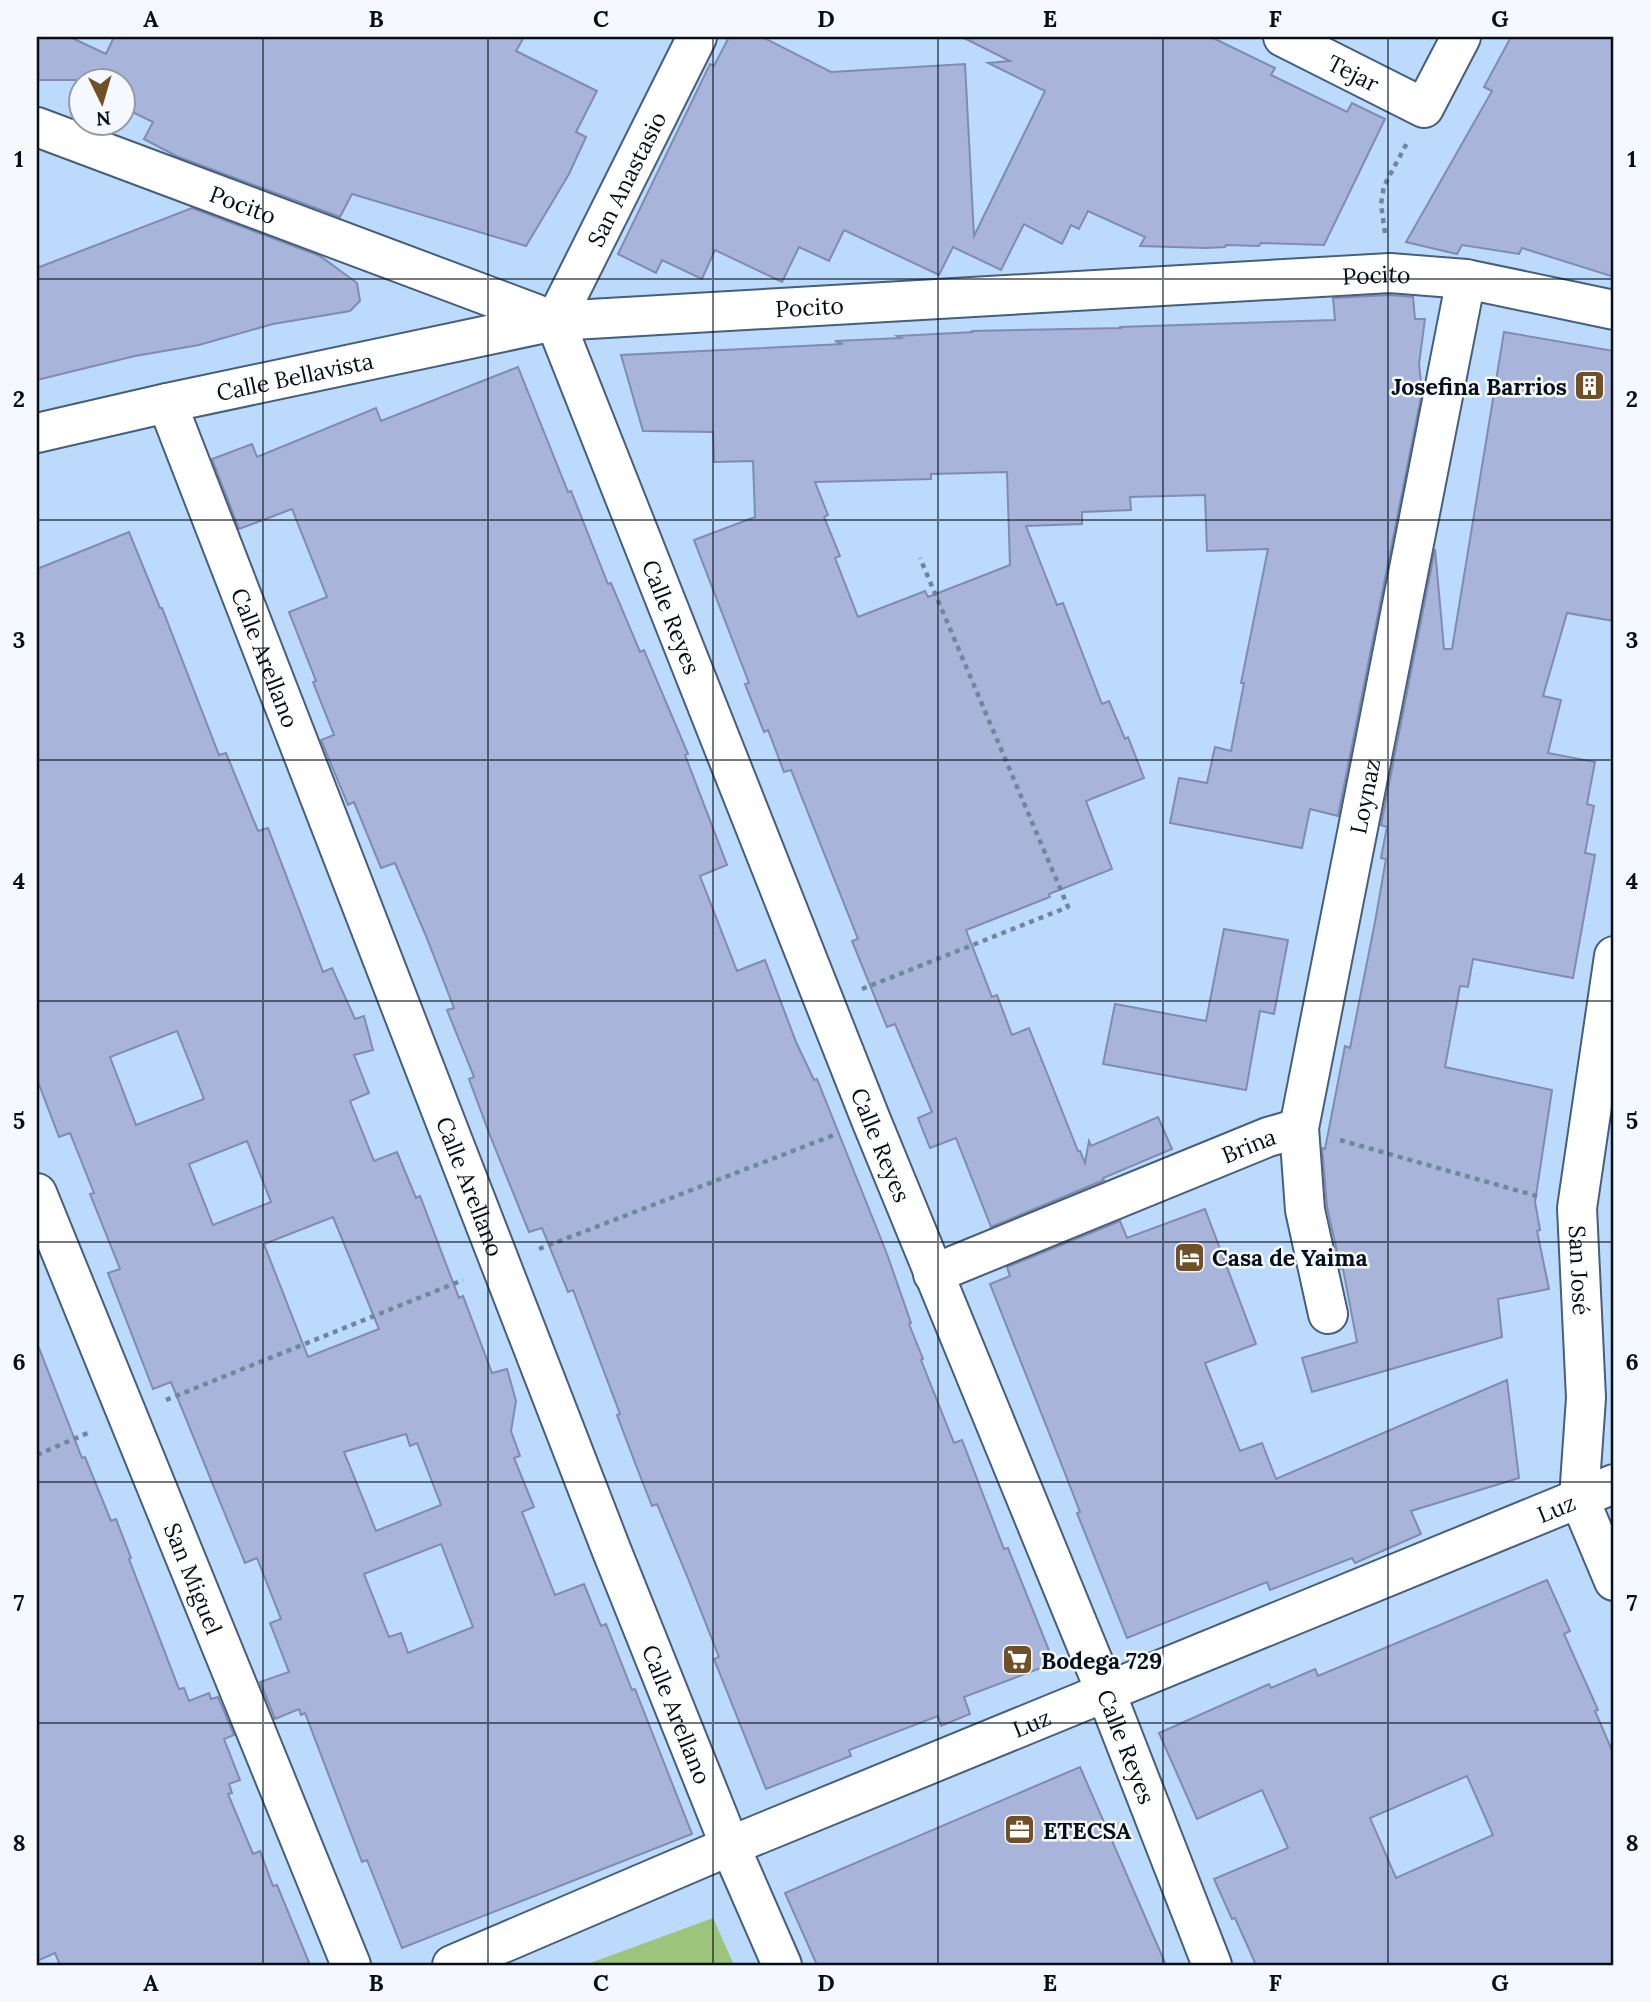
<svg xmlns="http://www.w3.org/2000/svg" width="1651" height="2002" font-family="Lora,serif">
<style>
.green{fill:#9cc47a}
.building{fill:#a8b4da;stroke:#808bb0;stroke-width:2;fill-rule:evenodd}
.lines{fill:none;stroke-linecap:round;stroke-linejoin:round}
.minor-casing{stroke:#455f7c;stroke-width:42}
.path{stroke:#70869e;stroke-width:4.5;stroke-dasharray:5 5;stroke-linecap:butt}
.minor{stroke:#fff;stroke-width:38}
.grid{fill:none;stroke:#050f1a;stroke-width:2;stroke-opacity:0.55}
.labels{text-anchor:middle;dominant-baseline:central;stroke-width:5;stroke-linejoin:round;paint-order:stroke}
.street-label{font-size:23px;fill:#050f1a;stroke:#f5f8fc}
.poi-label{font-size:23px;font-weight:bold;fill:#050f1a;stroke:#f5f8fc;text-anchor:start}
.neatline{fill:none;stroke:#050f1a;stroke-width:2.5}
.grid-label{font-size:23px;text-anchor:middle;font-weight:bold;fill:#050f1a}
</style>
<rect width="100%" height="100%" fill="#bcdafc"/>
<path class="green" d="M713 1918 734 1965H585Z"/>
<path class="building" d="M37 37H70L106 54 114 37H524L516 51 597 91 576 132 586 137 569 174 526 246 352 194 340 217 176 156 144 139 153 122 122 107V80H37Z
M729 37H762L831 72 965 64 974 236 1045 91 988 63 1010 61 962 37H1211L1275 68 1271 75 1347 112 1352 103 1385 119 1324 245 1261 243 1259 246 1226 245 1225 247 1206 248 1140 246 1145 237 1088 211 1079 229 1071 225 1062 244 1024 224 1001 270 953 247 939 275 844 230 829 261 799 247 782 282 715 250 702 279 662 260 656 273 618 254 710 64 714 66Z
M1511 37H1614V277L1522 248 1519 254 1462 245 1457 254 1406 242 1492 91 1484 87Z
M192 208 320 256 357 283 360 301 350 311 273 324 199 345 135 356 37 380V268Z
M1390 295 1413 297 1415 319H1425L1419 364 1422 392 1338 816 1310 809 1302 848 1170 823 1179 778 1207 783 1215 747 1231 751 1244 683H1241L1268 549 1207 551 1205 495 1130 497 1131 510 1082 512V524L1026 526 1057 605 1063 603 1102 704 1109 701 1125 739 1128 737 1144 778 1086 801 1112 869 1049 894 1050 897 966 930 992 997 997 995 1012 1035 1029 1028 1078 1151H1080L1085 1163 1089 1141 1091 1146 1158 1117 1172 1149 1103 1178 1104 1180 991 1227 956 1138 930 1148 918 1118 932 1112 895 1024 887 1027 852 941 858 939 791 770 784 772 768 730 764 732 745 684 749 683 694 540 755 517 753 461 714 462 713 432 643 431 621 355 843 344 835 341 901 338 897 336 974 332 971 331 1122 328 1119 327 1335 320 1333 298ZM1007 472 1010 565 928 597 925 591 858 617 835 558 840 556 824 517 828 515 815 482 931 479V474Z
M1504 332 1614 351V621L1567 613 1543 696 1561 700 1548 753 1595 762 1587 804 1594 806 1585 853 1595 855 1573 978 1473 959 1468 987 1460 986 1445 1067 1552 1090 1535 1202 1540 1230 1537 1231 1549 1289 1498 1299 1502 1337 1312 1392 1302 1358 1357 1342 1343 1269H1341L1327 1207 1322 1148 1325 1149 1345 1046 1350 1048 1375 922 1386 859 1381 858 1387 827 1381 825 1435 549 1444 649H1452Z
M518 367 568 492 571 491 608 584 611 583 640 652 644 650 688 754 685 755 727 865 700 876 737 971 765 960 796 1042 814 1080 817 1079 887 1254 911 1323 909 1324 923 1359 921 1360 954 1443 962 1440 1004 1549 1008 1548 1054 1663 964 1697 970 1714 941 1726 938 1716 849 1750 851 1756 766 1789 714 1659 719 1657 689 1581 657 1504 652 1506 637 1468 617 1415 620 1414 573 1290 568 1292 542 1228 529 1232 489 1133 469 1079 474 1077 447 1010 454 1008 426 936 395 863 381 868 354 802 348 805 321 740 334 735 313 682 316 681 289 612 327 597 292 509 239 529 212 459 252 444 257 457 376 408 381 421Z
M129 532 160 608H162L219 755 226 753 258 831 268 828 323 972 332 968 355 1019 364 1016 373 1050 354 1055 369 1093 350 1101 374 1161 397 1152 416 1198 420 1196 459 1298 463 1296 492 1373 507 1369 516 1401 511 1431 520 1456 514 1458 534 1507 522 1512 555 1595 584 1584 601 1626 606 1624 632 1690 635 1689 692 1834 402 1948 367 1860 362 1862 305 1713 301 1715 299 1709 275 1719 260 1682 289 1672 270 1623 281 1619 257 1558 245 1563 171 1382 153 1389 108 1273 120 1269 90 1194 94 1193 70 1133 59 1137 37 1079V569ZM177 1031 204 1099 136 1125 110 1057ZM247 1141 271 1202 213 1225 189 1164ZM333 1217 379 1329 308 1357 264 1244ZM406 1434 410 1446 417 1443 441 1505 376 1531 344 1452ZM441 1544 473 1627 408 1653 401 1633 389 1637 364 1574Z
M1224 929 1288 940 1274 1014 1260 1011 1246 1090 1103 1064 1115 1004 1206 1021Z
M1205 1209 1256 1344 1205 1363 1240 1451 1262 1443 1276 1479 1507 1380 1519 1478 1411 1511 1421 1534 1355 1563 1352 1558 1270 1590 1267 1582 1127 1638 1077 1513 1080 1512 1059 1458 990 1284 1010 1276 1007 1267 1120 1221 1127 1238Z
M37 1348H39L82 1458 85 1457 111 1521 116 1519 131 1558 129 1559 179 1689 184 1688 189 1701 209 1693 211 1699 218 1697 234 1735 224 1739 240 1780 229 1784 232 1793 228 1794 253 1854 260 1851 273 1886 277 1885 310 1965H60L55 1953 37 1961Z
M1547 1580 1570 1631 1564 1634 1598 1710 1595 1711 1614 1755V1965H1256L1235 1918 1232 1919 1214 1879 1288 1848 1262 1790 1197 1819 1159 1733 1269 1684 1271 1688 1315 1669 1318 1676ZM1467 1776 1493 1835 1396 1878 1370 1818Z
M1080 1767 1166 1965H817L785 1893Z"/>
<g class="lines">
<defs>
<g id="minor">
<path id="s1" d="M1283 37 1424 108 1461 37"/>
<path id="s2" d="M37 127 555 321 1390 273 1466 279 1614 310"/>
<path id="s3" d="M555 321 871 1120 1106 1693 1212 1965"/>
<path id="s4" d="M555 321 697 37"/>
<path id="s5" d="M167 403 611 1549 730 1846 782 1965"/>
<path id="s6" d="M37 433 167 403 555 321"/>
<path id="s7" d="M1614 956 1577 1208 1586 1398 1579 1498 1614 1581"/>
<path id="s8" d="M37 1193 351 1965"/>
<path id="s9" d="M933 1274 1268 1137 1299 1128"/>
<path id="s10" d="M1328 1314 1305 1210 1299 1128 1466 279"/>
<path id="s11" d="M452 1965 730 1846 1614 1484"/>
</g>
</defs>
<use href="#minor" class="minor-casing"/>
<path class="path" d="M1385 233 1381 204 1384 186 1407 143
M862 989 1068 907 920 558
M1340 1140 1540 1197
M539 1249 834 1135
M166 1400 463 1280
M37 1455 90 1432"/>
<use href="#minor" class="minor"/>
</g>
<path class="grid" d="M263 37V1965M488 37V1965M713 37V1965M938 37V1965M1163 37V1965M1388 37V1965M37 279H1614M37 520H1614M37 760H1614M37 1001H1614M37 1242H1614M37 1482H1614M37 1723H1614"/>
<defs>
<symbol id="building-square" viewBox="-11 -11 22 22"><rect x="-9" y="-9" width="18" height="18" rx="4" fill="#705026" stroke="#f5f8fc"/><path d="M-4-6H4V6H1V3H-1V6H-4ZM-2.5-4.3h1.7v1.8h-1.7ZM.8-4.3h1.7v1.8H.8ZM-2.5-1h1.7V.8h-1.7ZM.8-1h1.7V.8H.8Z" fill="#fff"/></symbol>
<symbol id="hotel-square" viewBox="-11 -11 22 22"><rect x="-9" y="-9" width="18" height="18" rx="4" fill="#705026" stroke="#f5f8fc"/><path d="M-6-4.5h1.5V1H6V5H4.5V3h-9V5H-6ZM-4 0a1.8 1.8 0 1 1 3.6 0ZM.5 0V-2.5h3Q6-2.5 6 0Z" fill="#fff"/></symbol>
<symbol id="supermarket-square" viewBox="-11 -11 22 22"><rect x="-9" y="-9" width="18" height="18" rx="4" fill="#705026" stroke="#f5f8fc"/><path d="M-6-5.5h2.5l.6 2H6L4.5 2H-2.5L-4.4-4H-6ZM-1.5 3.2a1.3 1.3 0 1 0 .1 0ZM3 3.2a1.3 1.3 0 1 0 .1 0Z" fill="#fff"/></symbol>
<symbol id="office-square" viewBox="-11 -11 22 22"><rect x="-9" y="-9" width="18" height="18" rx="4" fill="#705026" stroke="#f5f8fc"/><path d="M-6-3h4V-5.5h4V-3h4V5H-6ZM-1-4.5V-3h2v-1.5ZM-6 0V1H6V0Z" fill="#fff"/></symbol>
</defs>
<g fill-rule="evenodd">
<use href="#building-square" x="1572" y="368" width="35" height="35"/>
<use href="#hotel-square" x="1172" y="1240" width="35" height="35"/>
<use href="#supermarket-square" x="1000" y="1642" width="35" height="35"/>
<use href="#office-square" x="1002" y="1812" width="35" height="35"/>
</g>
<g class="labels">
<g class="street-label">
<text stroke="none"><textPath href="#s1" startOffset="79">Tejar</textPath></text>
<text stroke="none"><textPath href="#s4" startOffset="159">San Anastasio</textPath></text>
<text stroke="none"><textPath href="#s2" startOffset="220">Pocito</textPath></text>
<text stroke="none"><textPath href="#s2" startOffset="1376">Pocito</textPath></text>
<text stroke="none"><textPath href="#s2" startOffset="808">Pocito</textPath></text>
<text stroke="none"><textPath href="#s6" startOffset="264">Calle Bellavista</textPath></text>
<text stroke="none"><textPath href="#s3" startOffset="318">Calle Reyes</textPath></text>
<text stroke="none"><textPath href="#s5" startOffset="273">Calle Arellano</textPath></text>
<text stroke="none"><textPath href="#s10" startOffset="527">Loynaz</textPath></text>
<text stroke="none"><textPath href="#s3" startOffset="886">Calle Reyes</textPath></text>
<text stroke="none"><textPath href="#s9" startOffset="341">Brina</textPath></text>
<text stroke="none"><textPath href="#s5" startOffset="840">Calle Arellano</textPath></text>
<text stroke="none"><textPath href="#s7" startOffset="317">San José</textPath></text>
<text stroke="none"><textPath href="#s11" startOffset="1195">Luz</textPath></text>
<text stroke="none"><textPath href="#s8" startOffset="416">San Miguel</textPath></text>
<text stroke="none"><textPath href="#s5" startOffset="1407">Calle Arellano</textPath></text>
<text stroke="none"><textPath href="#s11" startOffset="628">Luz</textPath></text>
<text stroke="none"><textPath href="#s3" startOffset="1536">Calle Reyes</textPath></text>
</g>
<g class="poi-label">
<text x="1567" y="386" text-anchor="end">Josefina Barrios</text>
<text x="1212" y="1257">Casa de Yaima</text>
<text x="1041" y="1660">Bodega 729</text>
<text x="1043" y="1830">ETECSA</text>
</g>
</g>
<rect width="1651" height="2002" fill="none" stroke="#f5f8fc" stroke-width="77"/>
<g transform="translate(102 102) rotate(175)"><circle r="33" fill="#f5f8fc" stroke="#959ba2" stroke-width="2"/>
<path d="M0-5L12 26L0 18L-12 26Z" fill="#705026"/>
<text y="-10" font-size="19" font-weight="bold" text-anchor="middle" fill="#050f1a">N</text>
</g>
<rect x="38" y="38" width="1574" height="1926" class="neatline"/>
<g class="grid-label">
<text x="151" y="27">A</text>
<text x="376" y="27">B</text>
<text x="601" y="27">C</text>
<text x="826" y="27">D</text>
<text x="1050" y="27">E</text>
<text x="1275" y="27">F</text>
<text x="1500" y="27">G</text>
<text x="19" y="167">1</text>
<text x="1632" y="167">1</text>
<text x="19" y="407">2</text>
<text x="1632" y="407">2</text>
<text x="19" y="648">3</text>
<text x="1632" y="648">3</text>
<text x="19" y="889">4</text>
<text x="1632" y="889">4</text>
<text x="19" y="1129">5</text>
<text x="1632" y="1129">5</text>
<text x="19" y="1370">6</text>
<text x="1632" y="1370">6</text>
<text x="19" y="1611">7</text>
<text x="1632" y="1611">7</text>
<text x="19" y="1851">8</text>
<text x="1632" y="1851">8</text>
<text x="151" y="1991">A</text>
<text x="376" y="1991">B</text>
<text x="601" y="1991">C</text>
<text x="826" y="1991">D</text>
<text x="1050" y="1991">E</text>
<text x="1275" y="1991">F</text>
<text x="1500" y="1991">G</text>
</g>
</svg>
